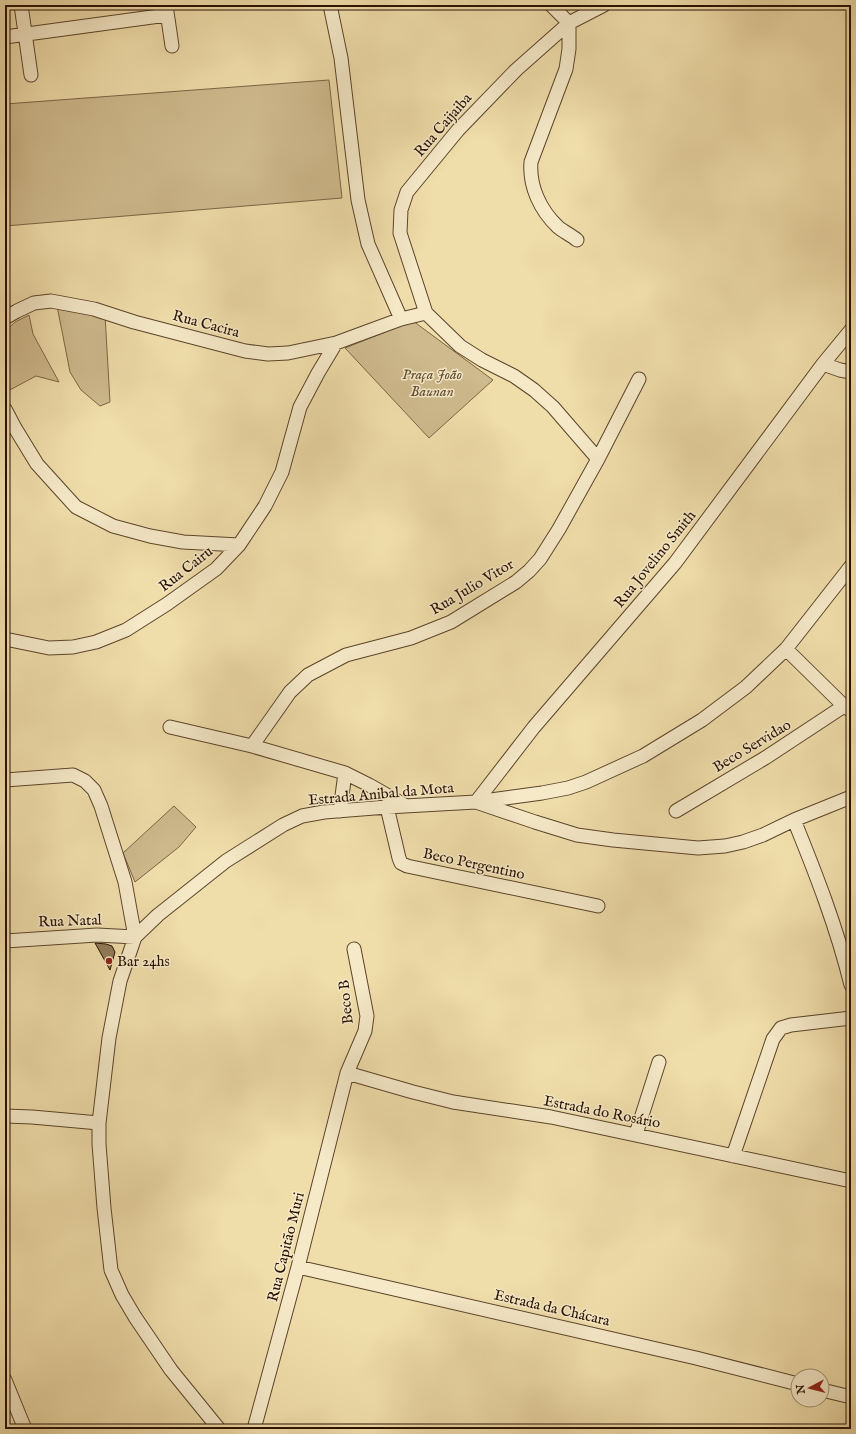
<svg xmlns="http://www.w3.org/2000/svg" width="856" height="1434" font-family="'IM FELL English',serif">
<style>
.green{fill:#ceba8d;stroke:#7c6646}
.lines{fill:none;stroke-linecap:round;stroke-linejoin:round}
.stream{stroke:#786243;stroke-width:4}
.building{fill:#907b58;stroke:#2a1100}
.minor-casing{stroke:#5b442a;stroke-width:15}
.minor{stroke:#f5e9c8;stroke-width:13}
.poi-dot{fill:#8f2418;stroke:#f5e9c8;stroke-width:1.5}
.labels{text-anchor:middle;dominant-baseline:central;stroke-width:3;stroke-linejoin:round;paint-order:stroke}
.street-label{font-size:15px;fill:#2a1100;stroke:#f5e9c8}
.park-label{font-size:15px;font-style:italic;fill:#634c31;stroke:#f5e9c8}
.poi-label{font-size:15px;fill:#2a1100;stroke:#f5e9c8;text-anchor:start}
</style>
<rect width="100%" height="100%" fill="#efddaa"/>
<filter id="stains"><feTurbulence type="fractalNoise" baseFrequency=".005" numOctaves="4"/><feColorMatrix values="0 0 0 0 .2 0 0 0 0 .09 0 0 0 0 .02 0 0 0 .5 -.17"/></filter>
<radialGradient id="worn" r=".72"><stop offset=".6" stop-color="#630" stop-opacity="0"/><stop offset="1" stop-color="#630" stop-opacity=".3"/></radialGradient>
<path class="green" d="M329 80 342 198 5 226V104Z
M57 306 105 315 110 402 100 406 81 390 70 372Z
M29 315 33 334 59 382 36 376 6 392 5 390V332L15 322Z
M413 321 493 380 429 438 345 348Z
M174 806 196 827 179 847 135 882 123 853Z"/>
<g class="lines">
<path class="stream" d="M5 1425 7 1429"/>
</g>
<path class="building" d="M95 943 106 944 112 946 115 952 110 970Z"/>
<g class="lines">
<defs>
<path id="minor" d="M21 5 31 75
M166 5 172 46
M330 5 341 58 358 200 368 244 401 319
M551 5 569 23V49L566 69 531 162C529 186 540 210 558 227 564 232 571 235 577 240
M5 37 167 15
M5 318 17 311 34 303 51 301 94 309 134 322 245 351 268 354 288 353 336 343 401 319 426 313
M851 330 823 364 675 563 534 727 476 802 535 822 577 835 613 840 698 848 725 846 743 842 763 835 794 820 851 797
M823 364 840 370 851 372
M5 409 15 428 37 464 76 507 113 526 150 536 183 542 239 545
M598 459 553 407 534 390 514 376 482 360 460 346 426 313 400 233 401 210 407 192 458 130 516 70 569 23 604 5
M5 639 49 648 73 647 96 642 126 630 167 604 216 569 239 545 265 506 282 472 300 407 318 373 336 343
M786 649 844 706 850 710
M170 727 252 746 345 773 369 785 406 806
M252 746 290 692 308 675 346 655 411 638 451 622 516 582 529 571 540 559 559 529 598 459 639 379
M5 780 73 775 85 781 94 790 101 806 125 882 135 937 97 935 5 941
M387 807 399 858 401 863 407 866 598 906
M340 811 345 773
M676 811 765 758 844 706
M794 820C816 874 837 928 851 985
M347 1073 413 1092 453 1102 551 1117 851 1181
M5 1116 32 1117 99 1123
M636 1134 659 1062
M733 1156 773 1039 781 1028 791 1025 851 1018
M298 1267 696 1358 798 1384
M5 1380 25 1429
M822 1390 851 1397
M219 1429 171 1370 135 1317 122 1295 111 1270 104 1208 99 1144V1123L109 1038 120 981 135 937 158 915 226 861 283 825 302 816 324 812 387 807 476 802 542 793 568 788 586 782 643 756 702 720 746 687 786 649 851 566
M254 1429 298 1267 347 1073 365 1031 367 1016 354 949"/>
</defs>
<use href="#minor" class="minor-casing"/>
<use href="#minor" class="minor"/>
</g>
<circle class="poi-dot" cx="109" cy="961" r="4"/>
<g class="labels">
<g class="street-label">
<text transform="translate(443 125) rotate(-49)">Rua Caijaiba</text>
<text transform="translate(206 324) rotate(15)">Rua Cacira</text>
<text transform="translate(655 559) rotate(-51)">Rua Jovelino Smith</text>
<text transform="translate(186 569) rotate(-38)">Rua Cairu</text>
<text transform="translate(472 587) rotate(-31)">Rua Julio Vitor</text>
<text transform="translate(752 746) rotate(-31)">Beco Servidao</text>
<text transform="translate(381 794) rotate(-5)">Estrada Anibal da Mota</text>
<text transform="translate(474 864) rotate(12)">Beco Pergentino</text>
<text transform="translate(70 921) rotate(-2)">Rua Natal</text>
<text transform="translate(346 1002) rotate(-96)">Beco B</text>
<text transform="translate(602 1112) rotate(11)">Estrada do Rosário</text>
<text transform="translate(286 1247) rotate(-76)">Rua Capitão Muri</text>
<text transform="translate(552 1308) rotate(13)">Estrada da Chácara</text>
</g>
<g class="park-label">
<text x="432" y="374">Praça João<tspan x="432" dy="17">Baunan</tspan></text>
</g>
<g class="poi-label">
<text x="117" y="961">Bar 24hs</text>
</g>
</g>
<rect width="856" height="1434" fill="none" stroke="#efddaa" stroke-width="20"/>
<rect x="6" y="6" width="844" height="1422" fill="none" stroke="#2a1100" stroke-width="2"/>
<rect x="10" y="10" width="836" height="1414" fill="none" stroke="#2a1100"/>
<g transform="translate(810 1388) rotate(263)"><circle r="19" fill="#f5e9c8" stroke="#a49378"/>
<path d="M0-3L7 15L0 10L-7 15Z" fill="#8f2418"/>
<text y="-6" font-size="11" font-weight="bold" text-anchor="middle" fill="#2a1100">N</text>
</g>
<rect width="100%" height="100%" filter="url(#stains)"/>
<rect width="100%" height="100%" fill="url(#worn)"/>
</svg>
